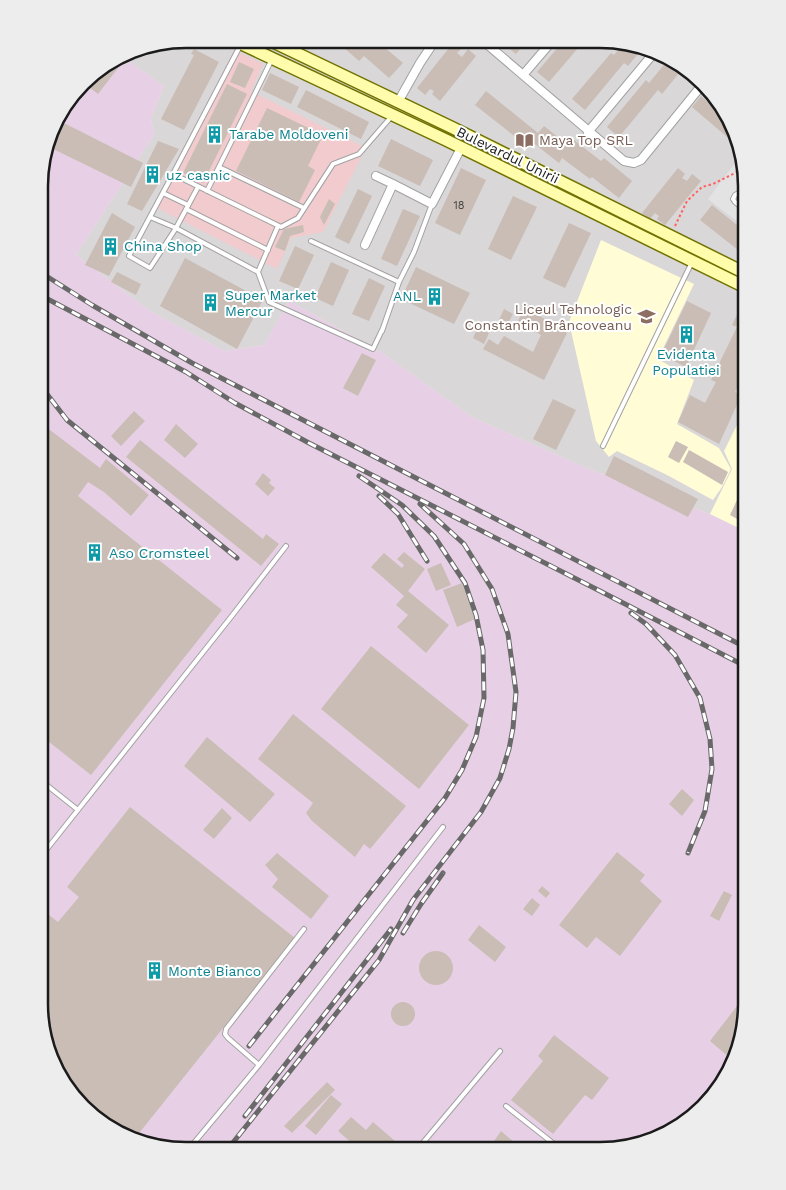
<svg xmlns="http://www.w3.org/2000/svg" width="786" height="1190" font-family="'Work Sans',sans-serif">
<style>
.residential{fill:#d9d7d8}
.commercial{fill:#f1cbcd}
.industrial{fill:#e7d0e5}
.education{fill:#fffcd6}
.parking{fill:#e3e3e3}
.building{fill:#c9bdb5}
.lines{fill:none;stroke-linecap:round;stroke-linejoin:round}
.service-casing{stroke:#a2a2a2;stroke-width:6}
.minor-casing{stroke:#a2a2a2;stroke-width:10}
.secondary-casing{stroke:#707300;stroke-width:14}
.path{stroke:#ff625e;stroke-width:2;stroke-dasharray:2.5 2.5;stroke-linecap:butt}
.service{stroke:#fff;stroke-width:4}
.minor{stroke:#fff;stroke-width:8}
.secondary{stroke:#fffcac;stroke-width:11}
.rail-casing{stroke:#696969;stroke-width:5}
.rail{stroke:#fff;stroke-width:3;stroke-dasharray:9;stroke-linecap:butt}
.labels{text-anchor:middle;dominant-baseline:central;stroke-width:4;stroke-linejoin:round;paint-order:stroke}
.number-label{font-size:11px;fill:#464442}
.culture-label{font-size:14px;fill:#0d838f;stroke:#fff;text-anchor:start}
.education-label{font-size:14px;fill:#785e54;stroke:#fff;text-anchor:start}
.street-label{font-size:14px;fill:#1b1b1b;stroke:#fff}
.rim{fill:none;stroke:#1b1b1b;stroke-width:2.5}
</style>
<rect width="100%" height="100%" fill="#eee7df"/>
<path class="residential" d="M186 39 620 40 690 69 736 129 747 186V532L710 514 584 467 472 417 378 350 289 301 264 345 225 351 150 311 76 255 154 135 151 118 164 86 121 56 138 47Z"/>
<path class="commercial" d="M234 50 263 64 251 91 366 148 323 232 291 238 277 269 157 208Z"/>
<path class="industrial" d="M121 56 164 86 151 118 154 135 76 255 150 311 225 351 264 345 289 301 378 350 472 417 584 467 710 514 747 532V1014L717 1094 657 1140 601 1151 167 1150 96 1121 50 1061 39 1004 40 166 58 112 89 75Z"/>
<path class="education" d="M601 240 694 284 658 359 694 380 677 424 719 448 731 469 722 487 713 500 667 475 617 451 609 457 596 441 569 322Z
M746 407H747V532L710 514 732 469 724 451Z"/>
<path class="parking" d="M741 155 745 176V190L747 196V229L708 199Z"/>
<path class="building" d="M334 39H364L372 46 377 41 403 63 389 78 364 56 359 61Z
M507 40H528L516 54 503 44Z
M564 40H585L549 82 537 72Z
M625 42 642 49 628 66 624 63 585 110 572 99 611 53 614 55Z
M453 43 461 49 457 53 462 57 468 49 476 56 440 101 432 94 434 91 430 89 425 95 417 88Z
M194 49 219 62 184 130 161 119 194 55 191 54Z
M132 50 98 94 86 85 98 70Z
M668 60 684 67 662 94 658 90 619 137 607 127 646 80 649 83Z
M239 62 254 69 245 88 230 82Z
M270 73 299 87 291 104 262 90Z
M227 84 247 94 203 183 183 173Z
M306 90 369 122 361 139 297 107Z
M486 91 538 133 544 126 569 146 574 140 601 161 604 158 632 181 619 198 592 177 590 179 562 158 559 163 531 141 527 146 475 105Z
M701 96 729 120 736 129 740 148 692 107Z
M267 108 323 135 308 166 315 170 299 202 236 171Z
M56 119 143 163 131 187 47 146Z
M391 139 433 160 420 186 378 166Z
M158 141 179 149 142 211 127 204Z
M461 168 486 180 460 235 435 223Z
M678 168 685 174 682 178 687 181 692 174 701 181 665 225 657 219 659 216 655 213 650 219 642 213Z
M358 189 372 196 349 244 335 237Z
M513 196 537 207 511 260 488 249Z
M329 199 335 204 324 225 320 217Z
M712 205 747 233V257L700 220Z
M403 209 420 216 397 266 381 259Z
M112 213 135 227 109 276 85 265Z
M569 223 591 233 565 288 543 278Z
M303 225 304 232 290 236 285 251 275 247 284 229Z
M295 246 314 255 298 289 279 281Z
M185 258 263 300 237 349 160 306Z
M331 262 349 270 333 306 315 298Z
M416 267 470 293 454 324 401 299Z
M117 272 141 284 136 295 111 282Z
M369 278 385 286 369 321 352 314Z
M687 301 711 313 686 367 661 355Z
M525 307 567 333 544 380 483 349 489 339 498 345 504 336 533 352 541 335 518 321Z
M740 308 747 312V367L735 392 741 396 719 444 678 422 690 395 705 403 716 382 711 380 737 327 732 325Z
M504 309 513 314 507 325 499 320Z
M478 327 489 333 484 344 473 338Z
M362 353 376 360 358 396 343 388Z
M553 399 576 410 556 450 533 439Z
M134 411 145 421 121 446 111 436Z
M176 424 198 444 185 458 164 440Z
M46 427 100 468 106 459 149 495 131 516 104 492 88 482 78 496 222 610 91 775 39 734 40 435Z
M140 440 263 539 266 534 279 544 261 566 126 457Z
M676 441 688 447 679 463 668 457Z
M689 450 728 472 722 485 683 462Z
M614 456 698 499 688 517 605 475Z
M263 473 271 480 269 483 275 488 268 496 255 484Z
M744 485 747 487V501L739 520 730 515Z
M404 552 425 569 408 591 449 625 426 653 397 627 408 615 396 605 404 596 371 567 384 553 402 568 404 565 397 559Z
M441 563 451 585 436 591 427 569Z
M462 583 475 619 457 627 443 590Z
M371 646 469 725 419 789 321 709Z
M293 714 406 806 370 849 364 844 355 857 312 821 306 813 313 803 258 759Z
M207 737 275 794 250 822 184 766Z
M682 789 694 800 682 816 669 804Z
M130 807 295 938 136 1137 96 1121 50 1061 39 1004V918L44 911 58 922 79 897 67 887Z
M222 808 232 818 214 839 203 830Z
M617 852 645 875 640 881 662 901 620 956 596 937 587 948 559 925Z
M277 853 329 896 311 919 272 887 278 879 265 865Z
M542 886 550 893 546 898 538 891Z
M724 891 732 895 719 921 710 916Z
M532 898 540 905 532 916 523 909Z
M479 925 506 947 495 962 468 940Z
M419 968a17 17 0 1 1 34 0a17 17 0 1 1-34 0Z
M747 993V1014L730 1058 710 1041Z
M391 1014a12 12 0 1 1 24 0a12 12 0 1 1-24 0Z
M554 1035 609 1078 592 1100 585 1095 553 1134 511 1100 543 1061 538 1056Z
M327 1082 335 1090 292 1133 284 1126Z
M331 1095 342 1104 316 1135 305 1126Z
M351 1117 366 1130 373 1122 395 1141 387 1151H350L354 1145 338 1131Z
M501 1131 516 1144 511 1151H506L494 1141Z"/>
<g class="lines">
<defs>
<path id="service" d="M240 46 173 174 129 256 150 268 176 228 258 272 278 226
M219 167 304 208
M173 174 281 227 298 218 333 164 359 154 391 117
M207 191 272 59
M163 193 188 205
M186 209 268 250
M747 212 735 202 733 199 735 195 747 188
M150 217 176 228 198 187
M311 241 399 282
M258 272 269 302 373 349 382 330
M382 331 399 282 414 252 432 204
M603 446 692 262
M39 779 78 810
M39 859 231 617 286 546
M259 1065 228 1038 225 1034 226 1029 304 929
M717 1094V1093
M506 1106 563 1151
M188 1150 259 1065 443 827
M416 1151 500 1051"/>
<path id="minor" d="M482 40 624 161 634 163 641 160 702 85
M523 75 553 40
M398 102 420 63 436 39
M588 132 653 54
M376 176 393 184
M365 245 393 184 432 204 461 148"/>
<path id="secondary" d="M231 39 446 140 747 288
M267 39 453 128 747 274"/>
</defs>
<use href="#service" class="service-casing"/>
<use href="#minor" class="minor-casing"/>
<use href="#secondary" class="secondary-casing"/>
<path class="path" d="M675 226 687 201 702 187 713 184 737 172 745 176"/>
<use href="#service" class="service"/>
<use href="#minor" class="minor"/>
<use href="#secondary" class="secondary"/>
<defs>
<path id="rail" d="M40 272 92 305 192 363 747 648
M40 295 186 372 235 403 309 443 600 591 747 667
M40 385 67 420 237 558
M379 496 398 514 427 561
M631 613 646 624 675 655 700 698 710 739 712 769 705 811 688 853
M403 933 421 904 443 873
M249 1046 445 798 462 770 476 737 484 698 483 650 476 615 465 583 434 536 402 505 359 476
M245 1116 391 929
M227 1150 379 960 413 900 481 812 500 778 509 749 513 728 516 692 508 634 492 589 464 544 420 504"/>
</defs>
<use href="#rail" class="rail-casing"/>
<use href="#rail" class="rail"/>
</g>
<defs>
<symbol id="building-bare" viewBox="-9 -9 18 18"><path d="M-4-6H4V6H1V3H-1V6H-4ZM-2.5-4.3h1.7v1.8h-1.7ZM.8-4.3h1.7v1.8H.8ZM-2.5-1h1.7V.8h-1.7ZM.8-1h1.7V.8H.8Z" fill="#0f9aa8" stroke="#fff" stroke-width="2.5" paint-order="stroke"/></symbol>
<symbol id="library-bare" viewBox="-9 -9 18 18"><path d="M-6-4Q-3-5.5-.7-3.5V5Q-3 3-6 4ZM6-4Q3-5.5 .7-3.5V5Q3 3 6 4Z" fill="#8d6e63" stroke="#fff" stroke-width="2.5" paint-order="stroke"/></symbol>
<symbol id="school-bare" viewBox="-9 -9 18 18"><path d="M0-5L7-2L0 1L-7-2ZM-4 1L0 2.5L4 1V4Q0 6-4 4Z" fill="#8d6e63" stroke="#fff" stroke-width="2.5" paint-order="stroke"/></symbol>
</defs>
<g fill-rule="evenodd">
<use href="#building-bare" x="202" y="122" width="25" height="25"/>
<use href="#library-bare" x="512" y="128" width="25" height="25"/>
<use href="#building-bare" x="140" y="162" width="25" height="25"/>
<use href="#building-bare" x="98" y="234" width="25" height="25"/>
<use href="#building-bare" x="422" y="284" width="25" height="25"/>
<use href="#building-bare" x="198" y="290" width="25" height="25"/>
<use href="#school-bare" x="634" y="304" width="25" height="25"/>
<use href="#building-bare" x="674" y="322" width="25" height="25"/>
<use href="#building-bare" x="82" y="540" width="25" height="25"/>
<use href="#building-bare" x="142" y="958" width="25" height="25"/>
</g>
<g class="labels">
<g class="number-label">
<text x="459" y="205">18</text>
</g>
<g class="culture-label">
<text x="229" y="134">Tarabe Moldoveni</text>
<text x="166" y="175">uz casnic</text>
<text x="124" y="246">China Shop</text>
<text x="225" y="295">Super Market<tspan x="225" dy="16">Mercur</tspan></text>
<text x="421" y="296" text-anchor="end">ANL</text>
<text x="686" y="354" text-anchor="middle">Evidenta<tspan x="686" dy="16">Populatiei</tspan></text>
<text x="109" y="553">Aso Cromsteel</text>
<text x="168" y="971">Monte Bianco</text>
</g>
<g class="education-label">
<text x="539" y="140">Maya Top SRL</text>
<text x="632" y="309" text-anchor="end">Liceul Tehnologic<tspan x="632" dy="16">Constantin Brâncoveanu</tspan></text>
</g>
<g class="street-label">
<text transform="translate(508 155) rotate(26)">Bulevardul Unirii</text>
</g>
</g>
<path d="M0 0H786V1190H0ZM186 48H600A138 138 0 0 1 738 186V1004A138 138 0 0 1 600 1142H186A138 138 0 0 1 48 1004V186A138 138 0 0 1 186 48Z" fill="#ededed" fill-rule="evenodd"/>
<path class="rim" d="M186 48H600A138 138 0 0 1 738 186V1004A138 138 0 0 1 600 1142H186A138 138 0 0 1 48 1004V186A138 138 0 0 1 186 48Z"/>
</svg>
